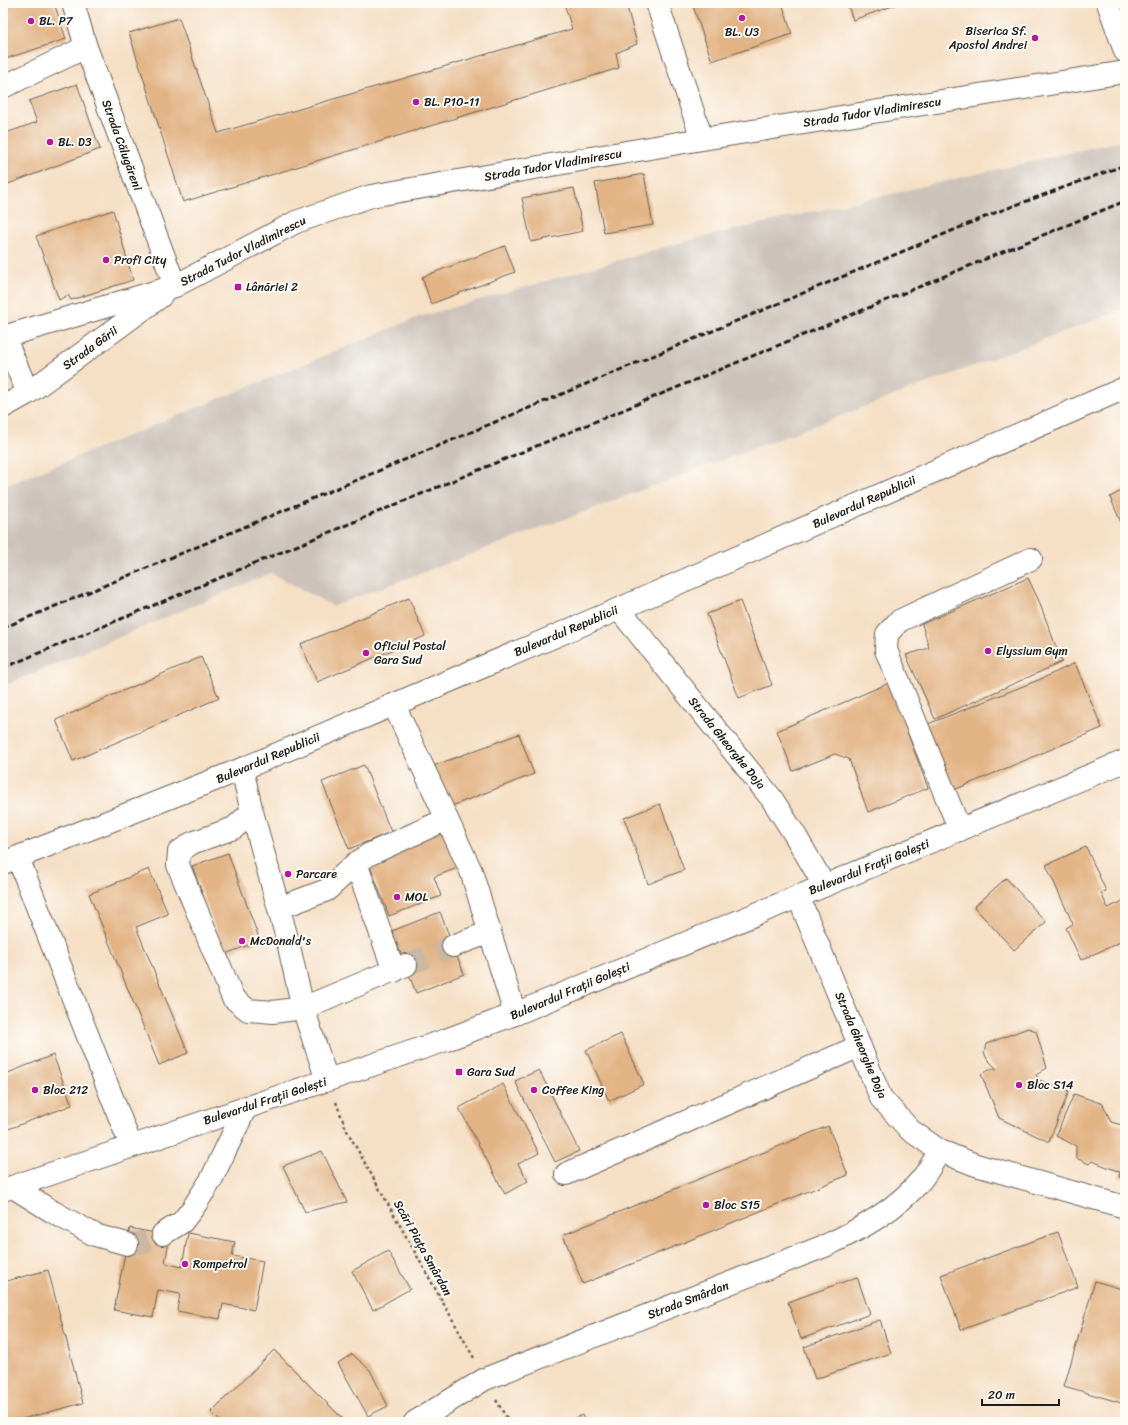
<svg xmlns="http://www.w3.org/2000/svg" width="1128" height="1425" font-family="Sriracha,sans-serif">
<style>
.industrial{fill:#ccc2b9}
.building{fill:#e2b384}
.lines{fill:none;stroke-linecap:round;stroke-linejoin:round}
.minor-tunnel{stroke:#cab8a3;stroke-width:22;stroke-dasharray:22 11;stroke-linecap:butt}
.minor-casing{stroke:#686057;stroke-width:24}
.major-casing{stroke:#686057;stroke-width:24}
.path{stroke:#686057;stroke-width:2.5;stroke-dasharray:3 3;stroke-linecap:butt}
.minor{stroke:#fff;stroke-width:22}
.major{stroke:#fff;stroke-width:22}
.rail{stroke:#1c1c1c;stroke-width:3;stroke-dasharray:6 3;stroke-linecap:butt}
.poi-dot{fill:#b5179e;stroke:#fdfcf7;stroke-width:1.5}
.labels{text-anchor:middle;dominant-baseline:central;stroke-width:4;stroke-linejoin:round;paint-order:stroke}
.poi-label{font-size:12px;fill:#1c1c1c;stroke:#fdfcf7;text-anchor:start}
.street-label{font-size:12px;fill:#1c1c1c;stroke:#fdfcf7}
</style>
<rect width="100%" height="100%" fill="#fdfcf7"/>
<filter id="ink" filterUnits="userSpaceOnUse"><feTurbulence type="fractalNoise" baseFrequency=".025" numOctaves="2"/><feDisplacementMap in="SourceGraphic" scale="8" xChannelSelector="R" yChannelSelector="G"/><feConvolveMatrix kernelMatrix="1 2 1 2 8 2 1 2 1" color-interpolation-filters="sRGB"/></filter>
<filter id="wash" filterUnits="userSpaceOnUse"><feTurbulence type="fractalNoise" baseFrequency=".012" numOctaves="4" result="noise"/><feDisplacementMap in="SourceGraphic" scale="16" xChannelSelector="R" yChannelSelector="G"/><feGaussianBlur stdDeviation="0.9" result="paint"/><feColorMatrix in="noise" values="0 0 0 0 0 0 0 0 0 0 0 0 0 0 0 0 0 1.4 0 .05"/><feComposite in="paint" operator="in"/></filter>
<g filter="url(#wash)">
<rect width="100%" height="100%" fill="#f5dfc5"/>
<path class="industrial" d="M1125 140V309L333 606 271 573 3 686V487L419 317 694 239Z"/>
<g id="blocks">
<path class="building" d="M3 3H54L66 39 5 59 3 54Z
M564 3H626L637 44 616 53 619 68 183 202 129 33 179 18 218 133 572 29Z
M692 3H782L792 34 712 61Z
M847 3H901L853 20Z
M77 84 100 149 3 186V134L37 122 29 101Z
M644 174 653 225 604 233 595 183Z
M574 188 583 231 531 242 522 198Z
M113 210 133 280 71 300 68 295 59 300 36 236Z
M505 246 515 272 431 304 422 277Z
M1125 489V532L1110 497Z
M1028 578 1038 599 1062 662 935 719 906 655 929 648 922 624Z
M409 598 425 636 317 682 301 644Z
M740 601 772 685 739 698 707 614Z
M201 657 219 698 73 761 56 720Z
M1075 663 1102 728 947 793 923 726 1041 679Z
M889 683 928 788 868 812 849 759 835 754 793 771 777 731Z
M519 734 534 774 449 807 433 766Z
M364 765 391 832 349 849 322 782Z
M660 804 684 870 648 884 624 818Z
M445 828 460 867 434 877 441 896 389 916 367 858Z
M1086 847 1106 891 1101 893 1108 908 1125 900V940L1081 960 1066 928 1073 924 1046 865Z
M228 853 260 941 225 954 192 866Z
M149 869 168 914 136 927 188 1053 159 1065 89 894Z
M1006 878 1046 922 1014 950 974 907Z
M440 912 464 974 416 993 392 931Z
M1028 1028 1036 1031 1047 1068 1036 1075 1039 1080 1069 1091 1049 1142 999 1118 981 1074 989 1069H997L987 1059 984 1052 986 1044Z
M621 1034 644 1084 609 1101 586 1050Z
M53 1055 72 1105 3 1131V1075Z
M539 1070 579 1151 555 1162 515 1081Z
M503 1084 539 1153 518 1164 528 1181 505 1194 459 1108Z
M1074 1094 1103 1104 1111 1122 1125 1126V1179L1119 1177 1120 1172 1092 1161 1089 1164 1076 1158V1146L1056 1136Z
M828 1126 848 1175 583 1284 563 1235Z
M322 1151 347 1202 305 1212 283 1166Z
M130 1228 170 1236 165 1263 182 1267 188 1233 235 1242 232 1256 263 1261 254 1310 223 1304 220 1319 177 1311 180 1294 158 1290 153 1317 114 1310Z
M1058 1232 1078 1287 961 1330 941 1275Z
M388 1251 410 1289 373 1310 352 1271Z
M48 1270 83 1403 11 1422H3V1282Z
M857 1277 870 1314 801 1339 788 1302Z
M1095 1281 1125 1290V1404L1064 1386Z
M880 1320 891 1353 815 1379 804 1347Z
M274 1350 346 1422H221L211 1412Z
M352 1354 370 1370 388 1406 368 1416 338 1363Z
M582 1415 586 1422H569Z"/>
</g>
</g>
<g filter="url(#ink)">
<use href="#blocks" fill-opacity="0" stroke="#686057" stroke-width="1"/>
<g class="lines">
<path class="minor-tunnel" d="M406 965 453 946
M127 1244 145 1242 163 1234"/>
<defs>
<path id="minor" d="M73 3 86 47 175 286
M657 3 702 139
M1108 3 1125 51
M3 87 86 47
M3 334 28 393
M3 337 175 286 296 222 371 196 702 139 1125 72
M3 407 28 393 161 296
M619 609 772 799 795 835 824 885
M394 705 471 871 515 1014
M242 769 252 812 287 938 303 1008 327 1080
M252 812 234 828 192 843 179 852 178 865 233 998 248 1010 273 1012 303 1008 406 965
M960 830 886 650 887 634 899 621 1031 559
M356 863 394 971
M798 896 881 1098 910 1130 940 1151 976 1165 1125 1207
M279 908 327 890 356 863 370 854 447 819
M453 946 490 932
M566 1174 860 1046
M13 1187 53 1212 95 1235 127 1244
M163 1234 182 1222 193 1208 211 1180 246 1107
M415 1422 485 1379 827 1245C861 1229 897 1209 921 1180 928 1171 934 1160 940 1151"/>
<path id="major" d="M18 858 131 1146
M3 863 242 769 619 609 1125 388
M3 1190 446 1040 515 1014 1125 761"/>
</defs>
<use href="#minor" class="minor-casing"/>
<use href="#major" class="major-casing"/>
<path class="path" d="M336 1102 346 1129 474 1358
M496 1400 509 1422"/>
<use href="#minor" class="minor"/>
<use href="#major" class="major"/>
<path class="rail" d="M3 628 997 212 1125 165
M3 668 1125 201"/>
</g>
</g>
<g class="poi-dot">
<circle cx="742" cy="18" r="4"/>
<circle cx="31" cy="21" r="4"/>
<circle cx="1035" cy="38" r="4"/>
<circle cx="416" cy="102" r="4"/>
<circle cx="50" cy="142" r="4"/>
<circle cx="106" cy="260" r="4"/>
<rect x="234" y="283" width="8" height="8" rx="2"/>
<circle cx="988" cy="651" r="4"/>
<circle cx="366" cy="653" r="4"/>
<circle cx="288" cy="874" r="4"/>
<circle cx="397" cy="897" r="4"/>
<circle cx="242" cy="941" r="4"/>
<rect x="455" y="1068" width="8" height="8" rx="2"/>
<circle cx="1019" cy="1085" r="4"/>
<circle cx="35" cy="1090" r="4"/>
<circle cx="534" cy="1090" r="4"/>
<circle cx="706" cy="1205" r="4"/>
<circle cx="185" cy="1264" r="4"/>
</g>
<g class="labels">
<g class="poi-label">
<text x="39" y="21">BL. P7</text>
<text x="1027" y="31" text-anchor="end">Biserica Sf.<tspan x="1027" dy="14">Apostol Andrei</tspan></text>
<text x="742" y="32" text-anchor="middle">BL. U3</text>
<text x="424" y="102">BL. P10-11</text>
<text x="58" y="142">BL. D3</text>
<text x="114" y="260">Profi City</text>
<text x="246" y="287">Lânăriei 2</text>
<text x="374" y="646">Oficiul Postal<tspan x="374" dy="14">Gara Sud</tspan></text>
<text x="996" y="651">Elyssium Gym</text>
<text x="296" y="874">Parcare</text>
<text x="405" y="897">MOL</text>
<text x="250" y="941">McDonald's</text>
<text x="467" y="1072">Gara Sud</text>
<text x="1027" y="1085">Bloc S14</text>
<text x="43" y="1090">Bloc 212</text>
<text x="542" y="1090">Coffee King</text>
<text x="714" y="1205">Bloc S15</text>
<text x="193" y="1264">Rompetrol</text>
</g>
<g class="street-label">
<text transform="translate(872 112) rotate(-9)">Strada Tudor Vladimirescu</text>
<text transform="translate(122 145) rotate(70)">Strada Călugăreni</text>
<text transform="translate(553 165) rotate(-10)">Strada Tudor Vladimirescu</text>
<text transform="translate(243 251) rotate(-27)">Strada Tudor Vladimirescu</text>
<text transform="translate(90 348) rotate(-36)">Strada Gării</text>
<text transform="translate(864 502) rotate(-24)">Bulevardul Republicii</text>
<text transform="translate(566 631) rotate(-23)">Bulevardul Republicii</text>
<text transform="translate(727 743) rotate(51)">Strada Gheorghe Doja</text>
<text transform="translate(268 758) rotate(-23)">Bulevardul Republicii</text>
<text transform="translate(869 867) rotate(-22)">Bulevardul Frații Golești</text>
<text transform="translate(570 991) rotate(-23)">Bulevardul Frații Golești</text>
<text transform="translate(861 1045) rotate(67)">Strada Gheorghe Doja</text>
<text transform="translate(265 1101) rotate(-18)">Bulevardul Frații Golești</text>
<text transform="translate(423 1248) rotate(61)">Scări Piața Smârdan</text>
<text transform="translate(688 1300) rotate(-21)">Strada Smârdan</text>
</g>
</g>
<rect width="1128" height="1425" fill="none" stroke="#fdfcf7" stroke-width="16"/>
<path d="M982 1399v6h77v-6" fill="none" stroke="#1c1c1c" stroke-width="2"/>
<text x="988" y="1399" font-size="12" fill="#1c1c1c" stroke="#fdfcf7" stroke-width="3" paint-order="stroke">20 m</text>
</svg>
